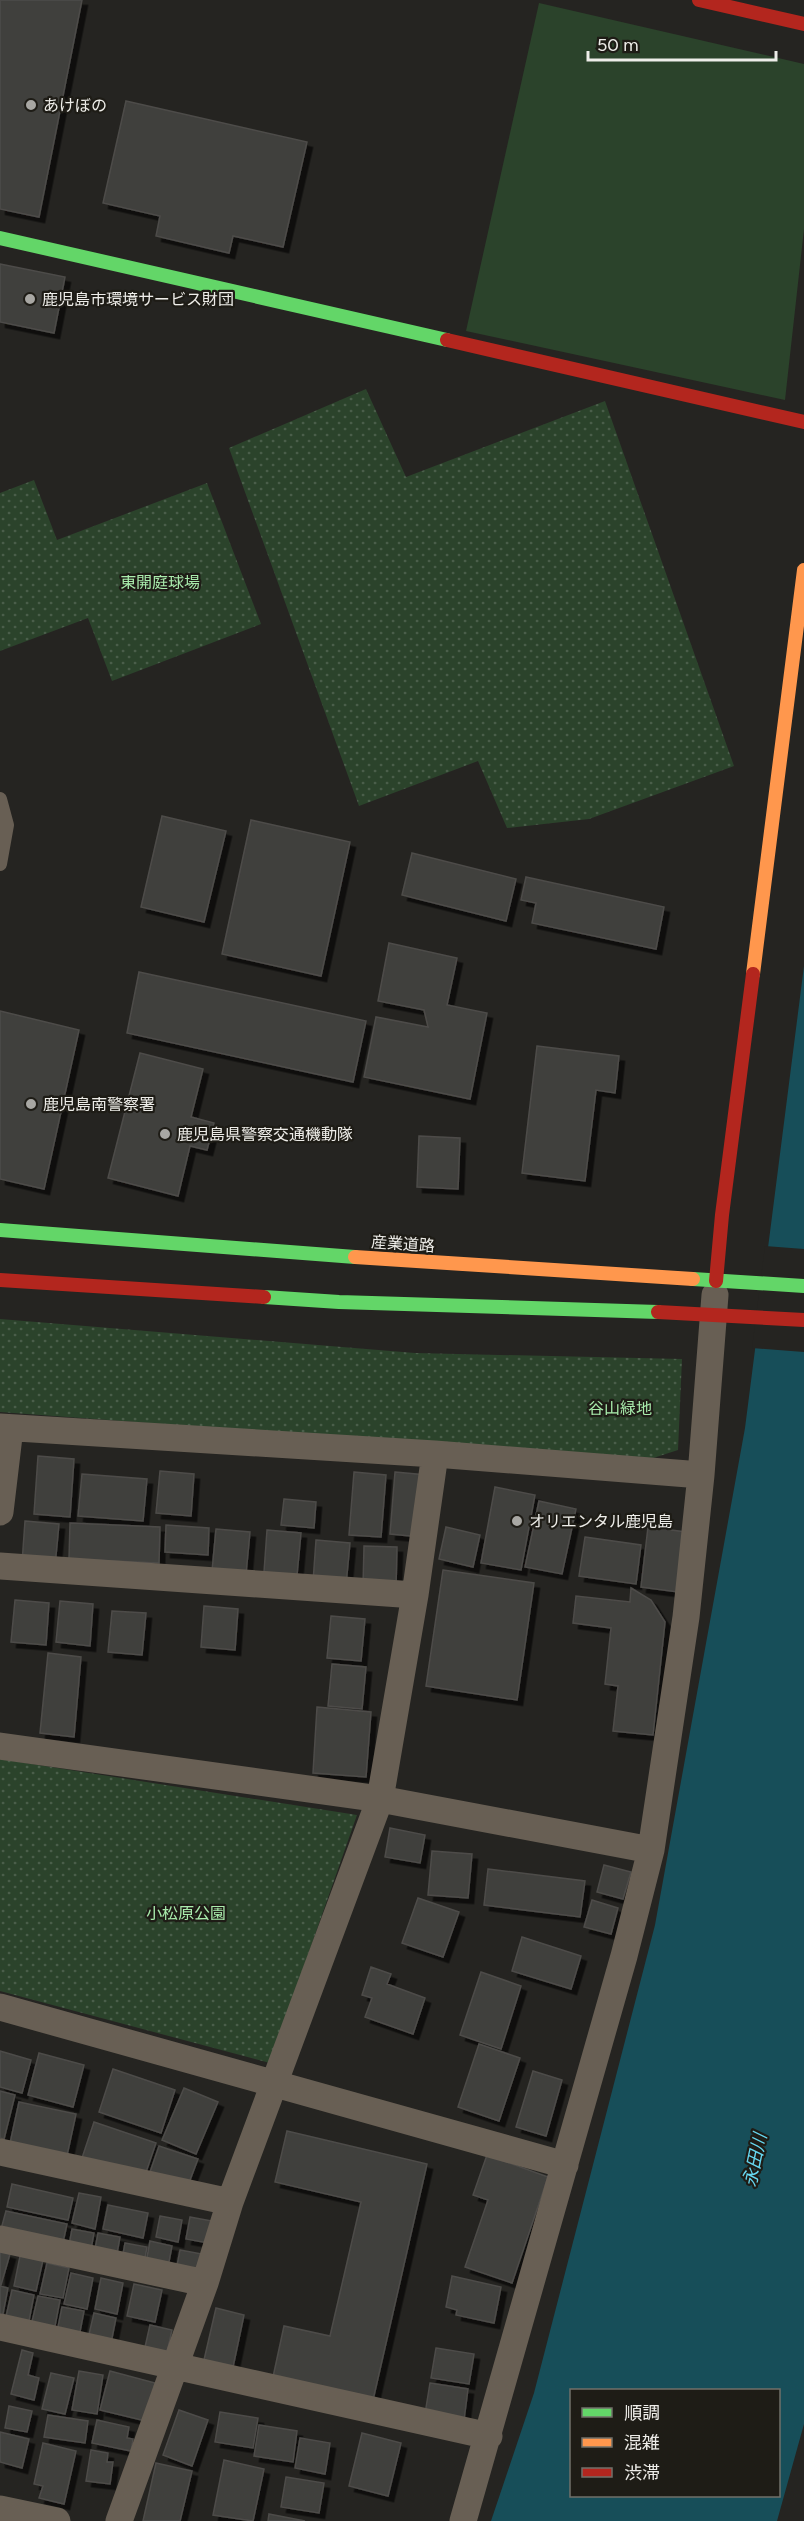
<svg xmlns="http://www.w3.org/2000/svg" width="804" height="2521" font-family="Figtree,'Noto Sans JP',sans-serif">
<style>
.grass{fill:#2b432b}
.park{fill:url(#park-dots)}
.water{fill:#174e59;fill-rule:evenodd}
.pier{fill:#252421}
.building{fill:#403f3d;stroke:#4d4c49;stroke-width:1.5;filter:url(#shadow)}
.lines{fill:none;stroke-linecap:round;stroke-linejoin:round}
.lane{stroke:#685f54;stroke-width:14}
.street{stroke:#685f54;stroke-width:27}
.fast{stroke:#63d668;stroke-width:14}
.slow{stroke:#ff974d;stroke-width:14}
.jam{stroke:#b3261e;stroke-width:14}
.poi-dot{fill:#a8a7a3;stroke:#1e1c16;stroke-width:2}
.labels{text-anchor:middle;dominant-baseline:central;stroke-width:4.5;stroke-linejoin:round;paint-order:stroke}
.poi-label{font-size:16px;fill:#eeede9;stroke:#1e1c16;text-anchor:start}
.park-label{font-size:16px;fill:#a9ebac;stroke:#1e1c16}
.street-label{font-size:16px;fill:#eeede9;stroke:#1e1c16}
.water-label{font-size:18px;font-style:italic;fill:#66d7f0;stroke:#1e1c16}
</style>
<defs>
<pattern id="park-dots" width="8" height="8" patternUnits="userSpaceOnUse" patternTransform="scale(1.5)"><rect width="8" height="8" fill="#2b432b"/><path d="M2 2h.1M6 6h.1" fill="none" stroke="#4a5e4a" stroke-width="1.8" stroke-linecap="round"/></pattern>
<filter id="shadow"><feDropShadow dx="5.5" dy="5.5" stdDeviation="0" flood-color="#0009"/></filter>
</defs>
<rect width="100%" height="100%" fill="#252421"/>
<path class="grass" d="M539 3 804 64V229L785 400 466 331Z"/>
<path class="park" d="M366 389 406 477 605 401 734 766 589 819 507 828 478 761 359 806 229 448Z
M34 480 57 540 207 483 261 624 112 681 88 618 0 651V493Z
M0 1319 415 1353 682 1359 678 1450 647 1460 0 1412Z
M0 1759 357 1815 270 2063 0 1991Z"/>
<path class="water" d="M804 966V2424L777 2521H491L534 2393 655 1925 745 1428ZM572 2390H778V2496H572Z"/>
<path class="pier" d="M765 1246 804 1249V1352L752 1348Z"/>
<path class="building" d="M0 0H82L39 217 0 209Z
M126 101 307 142 283 247 233 236 229 253 156 236 160 216 103 203Z
M0 264 65 277 54 333 0 322Z
M162 816 226 831 204 922 141 907Z
M251 820 350 842 321 976 222 954Z
M412 853 516 879 506 921 402 895Z
M526 877 664 907 656 949 532 923 536 903 521 900Z
M389 943 457 958 447 1005 487 1013 470 1099 364 1077 376 1017 428 1027 424 1010 378 1001Z
M139 972 366 1021 353 1082 127 1033Z
M0 1011 79 1030 44 1189 0 1179Z
M537 1046 619 1056 615 1093 596 1090 585 1181 522 1173Z
M140 1053 203 1069 191 1117 214 1123 207 1150 190 1146 178 1196 108 1178Z
M419 1136 460 1138 458 1189 417 1187Z
M38 1456 74 1459 70 1517 34 1514Z
M160 1471 194 1474 191 1516 156 1513Z
M354 1472 386 1475 381 1537 349 1535Z
M395 1472 427 1475 421 1537 390 1534Z
M82 1474 147 1479 143 1521 78 1516Z
M495 1487 535 1495 521 1570 481 1563Z
M284 1499 316 1502 314 1528 281 1525Z
M539 1501 576 1509 562 1574 525 1567Z
M25 1521 59 1524 55 1566 22 1563Z
M70 1523 160 1527 159 1563 69 1559Z
M166 1525 209 1528 208 1555 165 1552Z
M446 1527 480 1535 473 1567 439 1559Z
M648 1527 686 1532 678 1592 641 1587Z
M216 1529 250 1532 246 1574 212 1571Z
M267 1530 301 1533 297 1575 264 1572Z
M585 1537 641 1545 636 1584 579 1576Z
M316 1540 350 1543 346 1585 313 1582Z
M364 1546 397 1547 396 1587 363 1586Z
M443 1570 534 1583 517 1700 426 1686Z
M631 1588 651 1600 665 1622 653 1735 613 1731 618 1686 605 1684 611 1628 573 1623 576 1596 630 1602Z
M15 1600 49 1603 46 1645 11 1642Z
M60 1601 93 1604 90 1646 56 1642Z
M204 1606 238 1609 235 1650 201 1647Z
M112 1611 146 1613 142 1655 108 1652Z
M331 1616 365 1619 361 1661 327 1658Z
M48 1653 81 1657 74 1737 40 1733Z
M332 1664 366 1667 362 1709 328 1706Z
M317 1707 371 1712 366 1777 313 1773Z
M390 1828 425 1835 420 1863 385 1857Z
M432 1851 472 1854 468 1898 428 1895Z
M604 1865 631 1872 623 1899 597 1892Z
M488 1869 585 1881 580 1917 484 1905Z
M418 1898 459 1912 443 1957 402 1943Z
M592 1900 618 1908 611 1934 584 1927Z
M522 1937 581 1956 571 1989 512 1971Z
M371 1967 391 1974 387 1984 425 1998 413 2034 365 2017 372 1998 362 1995Z
M481 1972 521 1986 501 2049 460 2035Z
M479 2044 520 2058 499 2121 458 2107Z
M0 2051 31 2060 22 2093 0 2087Z
M39 2053 84 2065 73 2107 28 2095Z
M113 2069 175 2090 161 2133 99 2112Z
M533 2071 562 2080 546 2136 516 2127Z
M184 2088 218 2102 196 2154 162 2140Z
M0 2091 15 2095 4 2139 0 2138Z
M19 2102 76 2114 66 2160 9 2148Z
M94 2122 156 2143 144 2178 80 2164Z
M287 2131 427 2164 373 2400 273 2377 284 2326 330 2336 361 2202 275 2182Z
M159 2146 198 2159 187 2188 149 2175Z
M487 2155 548 2177 512 2283 465 2267 488 2200 473 2195Z
M12 2184 73 2198 68 2220 7 2207Z
M79 2193 101 2197 95 2229 72 2223Z
M108 2205 148 2213 143 2238 103 2229Z
M6 2211 67 2224 62 2247 0 2233Z
M160 2216 182 2220 178 2242 156 2237Z
M190 2217 212 2221 208 2243 186 2239Z
M72 2229 94 2233 90 2255 68 2251Z
M98 2233 120 2237 116 2259 94 2254Z
M150 2241 172 2246 168 2267 146 2263Z
M125 2243 147 2247 143 2269 121 2265Z
M180 2250 202 2254 198 2276 176 2271Z
M0 2251 10 2254 1 2285 0 2284Z
M20 2256 43 2260 36 2291 14 2286Z
M47 2263 69 2268 63 2298 40 2294Z
M71 2273 93 2278 87 2309 64 2304Z
M452 2276 501 2287 494 2323 456 2315 457 2310 446 2307Z
M101 2278 123 2283 117 2314 95 2309Z
M134 2284 162 2290 155 2322 127 2316Z
M0 2286 8 2288 2 2319 0 2318Z
M12 2290 34 2295 28 2326 5 2321Z
M38 2296 60 2300 54 2331 31 2326Z
M62 2307 84 2311 78 2342 56 2337Z
M216 2308 244 2315 233 2367 204 2360Z
M94 2313 116 2318 110 2348 87 2343Z
M150 2325 172 2330 165 2361 143 2356Z
M436 2348 474 2354 469 2384 431 2378Z
M22 2350 33 2353 28 2375 39 2378 34 2400 11 2394Z
M79 2371 103 2375 97 2414 72 2410Z
M110 2371 155 2383 146 2421 100 2410Z
M51 2373 74 2378 65 2414 42 2409Z
M430 2383 468 2389 464 2420 425 2414Z
M9 2406 32 2411 27 2432 5 2428Z
M179 2410 208 2420 192 2466 163 2455Z
M220 2412 258 2418 253 2448 215 2442Z
M48 2415 88 2421 85 2443 44 2437Z
M97 2420 129 2427 127 2438 133 2439 131 2451 92 2443Z
M259 2425 297 2431 293 2462 254 2456Z
M0 2432 29 2439 22 2468 0 2462Z
M362 2433 401 2443 388 2496 349 2486Z
M300 2438 330 2443 325 2474 295 2468Z
M43 2443 76 2451 64 2504 39 2498 43 2486 34 2484Z
M91 2450 108 2453 107 2462H113L110 2484 86 2481Z
M224 2460 264 2469 253 2521 213 2515Z
M156 2463 192 2471 180 2521H143Z
M286 2477 324 2483 319 2513 281 2507Z
M269 2514 305 2521H268Z"/>
<g class="lines">
<path class="lane" d="M0 799 7 825 0 864"/>
<path class="street" d="M0 1427 435 1454 701 1475
M0 1512 10 1428
M0 1566 415 1595
M0 1746 380 1799 651 1850
M0 2007 565 2165
M0 2152 230 2202
M0 2239 205 2283
M0 2327 489 2436
M0 2509 57 2521
M119 2521 205 2283 230 2202 380 1799 415 1595 435 1454
M463 2521 624 1956 651 1850 686 1617 701 1475 715 1295"/>
<path class="fast" d="M0 238 447 340
M0 1230 355 1257
M693 1279 804 1286
M264 1297 339 1302 658 1312"/>
<path class="slow" d="M753 974 804 570
M355 1257 693 1279"/>
<path class="jam" d="M699 0 804 24
M447 340 804 422
M0 1280 264 1297
M716 1281 722 1215 753 974
M658 1312 804 1320"/>
</g>
<g class="poi-dot">
<circle cx="31" cy="105" r="6"/>
<circle cx="30" cy="299" r="6"/>
<circle cx="31" cy="1104" r="6"/>
<circle cx="165" cy="1134" r="6"/>
<circle cx="517" cy="1521" r="6"/>
</g>
<g class="labels">
<g class="poi-label">
<text x="43" y="105">あけぼの</text>
<text x="42" y="299">鹿児島市環境サービス財団</text>
<text x="43" y="1104">鹿児島南警察署</text>
<text x="177" y="1134">鹿児島県警察交通機動隊</text>
<text x="529" y="1521">オリエンタル鹿児島</text>
</g>
<g class="park-label">
<text x="160" y="582">東開庭球場</text>
<text x="620" y="1408">谷山緑地</text>
<text x="186" y="1913">小松原公園</text>
</g>
<g class="street-label">
<text transform="translate(403 1244) rotate(4)">産業道路</text>
</g>
<g class="water-label">
<text transform="translate(755 2160) rotate(-78)">永田川</text>
</g>
</g>
<rect x="570" y="2389" width="210" height="108" fill="#1e1c16" stroke="#71706a" stroke-width="1.5"/>
<rect x="582" y="2408" width="30" height="9" fill="#63d668" stroke="#71706a" stroke-width="1.5"/>
<text x="624" y="2419" font-size="18" fill="#eeede9">順調</text>
<rect x="582" y="2438" width="30" height="9" fill="#ff974d" stroke="#71706a" stroke-width="1.5"/>
<text x="624" y="2449" font-size="18" fill="#eeede9">混雑</text>
<rect x="582" y="2468" width="30" height="9" fill="#b3261e" stroke="#71706a" stroke-width="1.5"/>
<text x="624" y="2479" font-size="18" fill="#eeede9">渋滞</text>
<path d="M588 51v9h188v-9" fill="none" stroke="#eeede9" stroke-width="3"/>
<text x="597" y="51" font-size="18" fill="#eeede9" stroke="#1e1c16" stroke-width="4.5" paint-order="stroke">50 m</text>
</svg>
